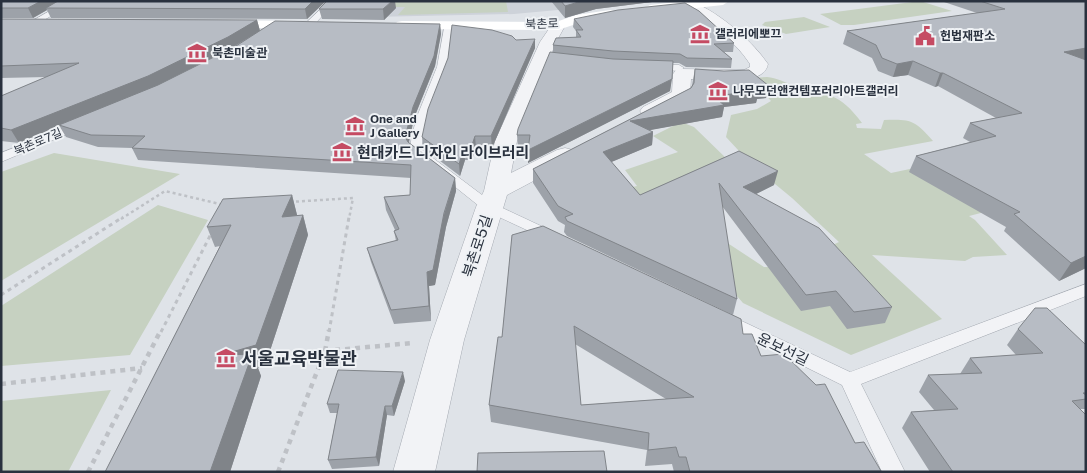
<svg xmlns="http://www.w3.org/2000/svg" width="1087" height="473" font-family="'Public Sans','Noto Sans KR',sans-serif">
<style>
.built{fill:#cdd2d9}
.green{fill:#c6d1c1}
.lines{fill:none;stroke-linecap:round;stroke-linejoin:round}
.lane-casing{stroke:#a5aab2;stroke-width:1}
.street-casing{stroke:#a5aab2;stroke-width:1}
.path-far2{stroke:#bec1c6;stroke-width:2.5;stroke-dasharray:3 3;stroke-linecap:butt}
.path-far1{stroke:#bec1c6;stroke-width:3;stroke-dasharray:4 4;stroke-linecap:butt}
.path{stroke:#bec1c6;stroke-width:4.5;stroke-dasharray:5 5;stroke-linecap:butt}
.lane{fill:#f2f3f6;fill-rule:evenodd}
.street{fill:#f2f3f6;fill-rule:evenodd}
.secondary{fill:#fff;fill-rule:evenodd}
.wall{fill:#9da2a9;fill-rule:evenodd}
.shaded-wall{fill:#808489}
.building{fill:#b7bcc4;stroke:#808489;fill-rule:evenodd}
.labels{text-anchor:middle;dominant-baseline:central;stroke-width:4;stroke-linejoin:round;paint-order:stroke}
.far-street-label{font-size:12px;fill:#29313e;stroke:#eff2f5}
.far-poi-label{font-size:12px;font-weight:bold;fill:#29313e;stroke:#eff2f5;text-anchor:start}
.poi-label{font-size:15px;font-weight:bold;fill:#29313e;stroke:#eff2f5;text-anchor:start}
.street-label{font-size:15px;fill:#29313e;stroke:#eff2f5}
.near-poi-label{font-size:18px;font-weight:bold;fill:#29313e;stroke:#eff2f5;text-anchor:start}
</style>
<rect width="100%" height="100%" fill="#dfe3e8"/>
<path class="built" d="M342 1H568V2L558 10 514 14 324 18Z"/>
<path class="green" d="M393 1H506L508 12 398 15 405 7H389Z
M920 1 952 11 854 25H841L820 14Z
M804 17 830 27 786 34 762 25 765 22Z
M767 77C777 78 784 82 793 85 828 95 839 92 862 123L856 124 857 128 881 129 884 120C911 119 915 120 933 141L864 154 891 173 952 160 1028 201 969 216 975 220 1007 255 973 257 965 261 872 255 942 319 851 355 743 303 663 211 609 192 637 186 625 170 678 152 653 136 681 122 694 127 729 161 656 196 764 267H785L839 242 792 198 752 165 726 137 731 115 757 109 771 101 751 78Z
M54 153 180 174 1 281V172Z
M158 205 208 220 130 355 1 366V306Z
M111 390 68 472H1V401Z"/>
<g class="lines">
<defs>
<path id="lane" d="M67 1H76L34 26 27 24Z
M329 1H336L312 27H306V23Z
M445 23 452 25 447 67 428 119 421 149 494 204 556 233 558 236 556 239H546L484 210 409 150 416 119 437 67Z
M653 64 679 65 684 68 679 71 650 69 648 67Z
M82 121 86 122 88 124 86 126 1 162V153Z
M1086 284V296L861 384 905 472H882L842 385 719 324 716 320 719 316 725 314 731 316 850 372Z"/>
<path id="street" d="M689 1C714 8 751 40 765 60L768 64C764 88 709 80 691 79L690 95 688 99C674 106 658 119 643 115L640 111 643 107 672 92 673 74 676 70 682 69 744 70 750 67V64C734 39 708 23 683 8L681 5 683 2Z
M558 22 563 23 565 26 556 42 517 141 511 173 557 150 565 148 573 150 576 155 573 160 507 195 464 340 435 472H393L430 340 476 207 484 191 495 141 540 42 553 23Z"/>
</defs>
<use href="#lane" class="lane-casing"/>
<use href="#street" class="street-casing"/>
<path class="path-far2" d="M290 202 353 198 349 219
M121 219 165 191 224 205"/>
<path class="path-far1" d="M1 295 123 217
M161 332 212 232
M329 332 349 217"/>
<path class="path" d="M325 351 329 330
M1 384 142 368
M88 472 161 330
M278 472 325 351 412 343"/>
<use href="#lane" class="lane"/>
<use href="#street" class="street"/>
<path class="secondary" d="M684 1H729L723 5 650 13 643 9 650 5Z
M610 10 615 11 617 14 615 17 579 23 558 30 402 29 397 28 395 25 397 22 402 21 556 22 576 15Z
M220 20 307 21 312 22 314 25 312 28 307 29 215 27 213 24 215 21Z"/>
</g>
<path class="wall" d="M1 1H326L307 19 51 18 47 10 33 18H1Z
M551 1H660L596 9 565 18Z
M941 1H1086V268L1059 281 1004 231 1006 227 909 172 916 156 970 142 963 138 970 123 996 118 938 86 935 87 908 75 893 77 878 71 872 58 843 44 847 31 977 13Z
M396 8 384 20 322 19 319 9Z
M1 19 257 20 260 31 440 24 441 34 435 66 414 118 409 143 455 178 456 191 446 227 435 285 429 286 431 321 394 324 371 262 367 248 396 241 394 231 395 230 386 210 384 197 410 195 411 178 138 160 132 148 98 147 66 137 60 127 19 143 1 141V96L47 77 1 78Z
M574 19 734 43 733 52H724L732 59 731 68 686 67 679 63H673L670 91 528 163V149L518 148 517 135 553 52V45L576 37V31L573 27Z
M516 40 535 48 492 148H476L472 160H465L460 176 423 148 422 137 448 58Z
M695 69 769 86 766 98 757 99 756 103 724 107 722 117 649 130 653 132 652 145 611 162 640 195 739 151 774 185 756 194 892 307 885 323 847 329 830 306 801 311 722 206 737 299 733 315 567 236 564 232 565 225 558 221 533 183V169L691 88 692 85Z
M292 195 297 215H303L308 235 265 366 258 368 261 376 230 472H105L220 246 215 247 207 227Z
M512 235 743 334 761 356 855 443 881 472H674L672 464 645 466 647 450 491 422 489 405 502 337ZM575 344 666 399 581 405Z
M1018 329 1086 345V409H1080L1086 472H930L902 428 911 412 934 410 919 392 928 375 960 374 970 358 1016 355 1007 345Z
M405 381 394 416 387 415 379 466 332 469 328 460 337 413H330L327 404Z"/>
<path class="shaded-wall" d="M41 1H63L46 8 47 10 33 18 28 8Z
M313 1H326L307 19 305 9Z
M392 1H395L396 8 384 20 383 9Z
M582 1H660L596 9 565 18V6Z
M257 20 260 31 231 48 153 88 59 125 60 127 19 143 11 130Z
M440 24 441 34 435 66 414 118 407 150 405 137 413 107Z
M535 39V48L492 148 491 136Z
M1086 48V60L1064 52Z
M913 61 908 75 893 77 897 64Z
M940 73H943L938 86 935 87Z
M672 79 670 91 528 163V150Z
M769 86 766 98 757 99 756 103 724 107 722 117 629 134 630 121 713 96 755 88Z
M653 132 652 145 602 166 603 152Z
M475 136 476 148 472 160 471 148Z
M464 148 465 160 460 176 459 164Z
M778 171 774 185 740 202 743 187Z
M455 178 456 191 446 227 435 285 429 286 431 321 429 306 427 272Z
M292 195 297 215 289 236 282 217Z
M303 215 308 235 265 366 258 368 261 376 230 472H210L225 354Z
M1086 256V268L1059 281 1071 263Z
M403 372 405 381 394 416 392 406Z
M385 406 387 415 379 466 376 457Z"/>
<path class="building" d="M1 1H41L28 8H1Z
M58 1H313L305 9 46 8Z
M327 1H392L383 9H319Z
M561 1H582L565 6Z
M980 1H1086V48L1064 52 1086 60V256L1071 263 1014 214 1020 212 916 156 996 136 970 123 1022 113 943 73H940L913 61 897 64 882 58 876 45 847 31 1005 9Z
M685 3 699 11 734 43 714 44 732 59 687 58 680 54 613 51 553 45 556 38 581 37 576 30H583L574 19 618 10Z
M1 19 257 20 228 37 148 76 11 130 1 128V96L79 63 1 66Z
M275 21 440 24 434 56 413 107 405 137 408 142 455 178 444 213 433 270 427 272 429 306 391 310 367 248 398 240 394 231 399 229 384 197 410 195 411 165 132 148 145 136 91 135 59 125 158 85 236 46Z
M452 25 492 30 512 36 516 40 535 39 491 136H475L471 148H464L459 164 422 137 428 109 448 58Z
M550 52 613 59 673 61 672 79 528 150 530 135H517L518 129Z
M695 69 724 71 749 70 769 86 755 88 759 91 713 96 724 105 630 121 653 132 603 152 640 195 739 151 778 171 743 187 819 228 892 307 854 312 836 291 806 295 719 183 737 299 567 221 565 217 573 214 558 206 533 169 691 88 694 83Z
M292 195 282 217 303 215 256 345 225 354 252 355 210 472H105L231 225 207 227 223 199Z
M543 226 741 319 743 334H752L761 356 784 354 816 385 825 384 855 443 864 442 881 471 690 472 686 457H679L676 447 648 450 649 433 489 405 498 337H502L512 235ZM574 326 694 397 581 405Z
M1035 308H1047L1086 345V393H1083L1086 395V399L1072 401 1086 415V472H953L911 412 958 409 928 375 982 373 970 358 1043 353 1018 329Z
M338 370 403 372 392 406H385L376 457 328 460 339 404H327Z
M604 451 607 472H477L478 453Z"/>
<defs>
<symbol id="museum-bare" viewBox="-9 -9 18 18"><path d="M0-6L6-3V-2H-6V-3ZM-5-1h2V3h-2ZM-1-1h2V3h-2ZM3-1h2V3H3ZM-6 4H6V6H-6Z" fill="#c54b63" stroke="#eff2f5" stroke-width="2.5" paint-order="stroke"/></symbol>
<symbol id="civic-bare" viewBox="-9 -9 18 18"><path d="M-.6-6.5H3V-4.5H.6V-3L4-1V1h2V6H-6V1h2V-1L-.6-3ZM-1.2 2.5V6h2.4V2.5Z" fill="#c54b63" stroke="#eff2f5" stroke-width="2.5" paint-order="stroke"/></symbol>
</defs>
<g fill-rule="evenodd">
<use href="#museum-bare" x="686" y="20" width="28" height="28"/>
<use href="#civic-bare" x="911" y="22" width="28" height="28"/>
<use href="#museum-bare" x="183" y="39" width="28" height="28"/>
<use href="#museum-bare" x="704" y="77" width="28" height="28"/>
<use href="#museum-bare" x="341" y="112" width="28" height="28"/>
<use href="#museum-bare" x="328" y="138" width="28" height="28"/>
<use href="#museum-bare" x="212" y="344" width="28" height="28"/>
</g>
<g class="labels">
<g class="far-street-label">
<text transform="translate(542 24) rotate(-2)">북촌로</text>
<text transform="translate(38 142) rotate(-23)">북촌로7길</text>
</g>
<g class="far-poi-label">
<text x="715" y="34">갤러리에뽀끄</text>
<text x="940" y="36">헌법재판소</text>
<text x="212" y="53">북촌미술관</text>
<text x="733" y="91">나무모던앤컨템포러리아트갤러리</text>
<text x="370" y="119">One and<tspan x="370" dy="14">J Gallery</tspan></text>
</g>
<g class="poi-label">
<text x="357" y="152">현대카드 디자인 라이브러리</text>
</g>
<g class="street-label">
<text transform="translate(477 246) rotate(-72)">북촌로5길</text>
<text transform="translate(783 349) rotate(26)">윤보선길</text>
</g>
<g class="near-poi-label">
<text x="241" y="358">서울교육박물관</text>
</g>
</g>
<rect width="1087" height="473" fill="none" stroke="#29313e" stroke-width="5"/>
</svg>
